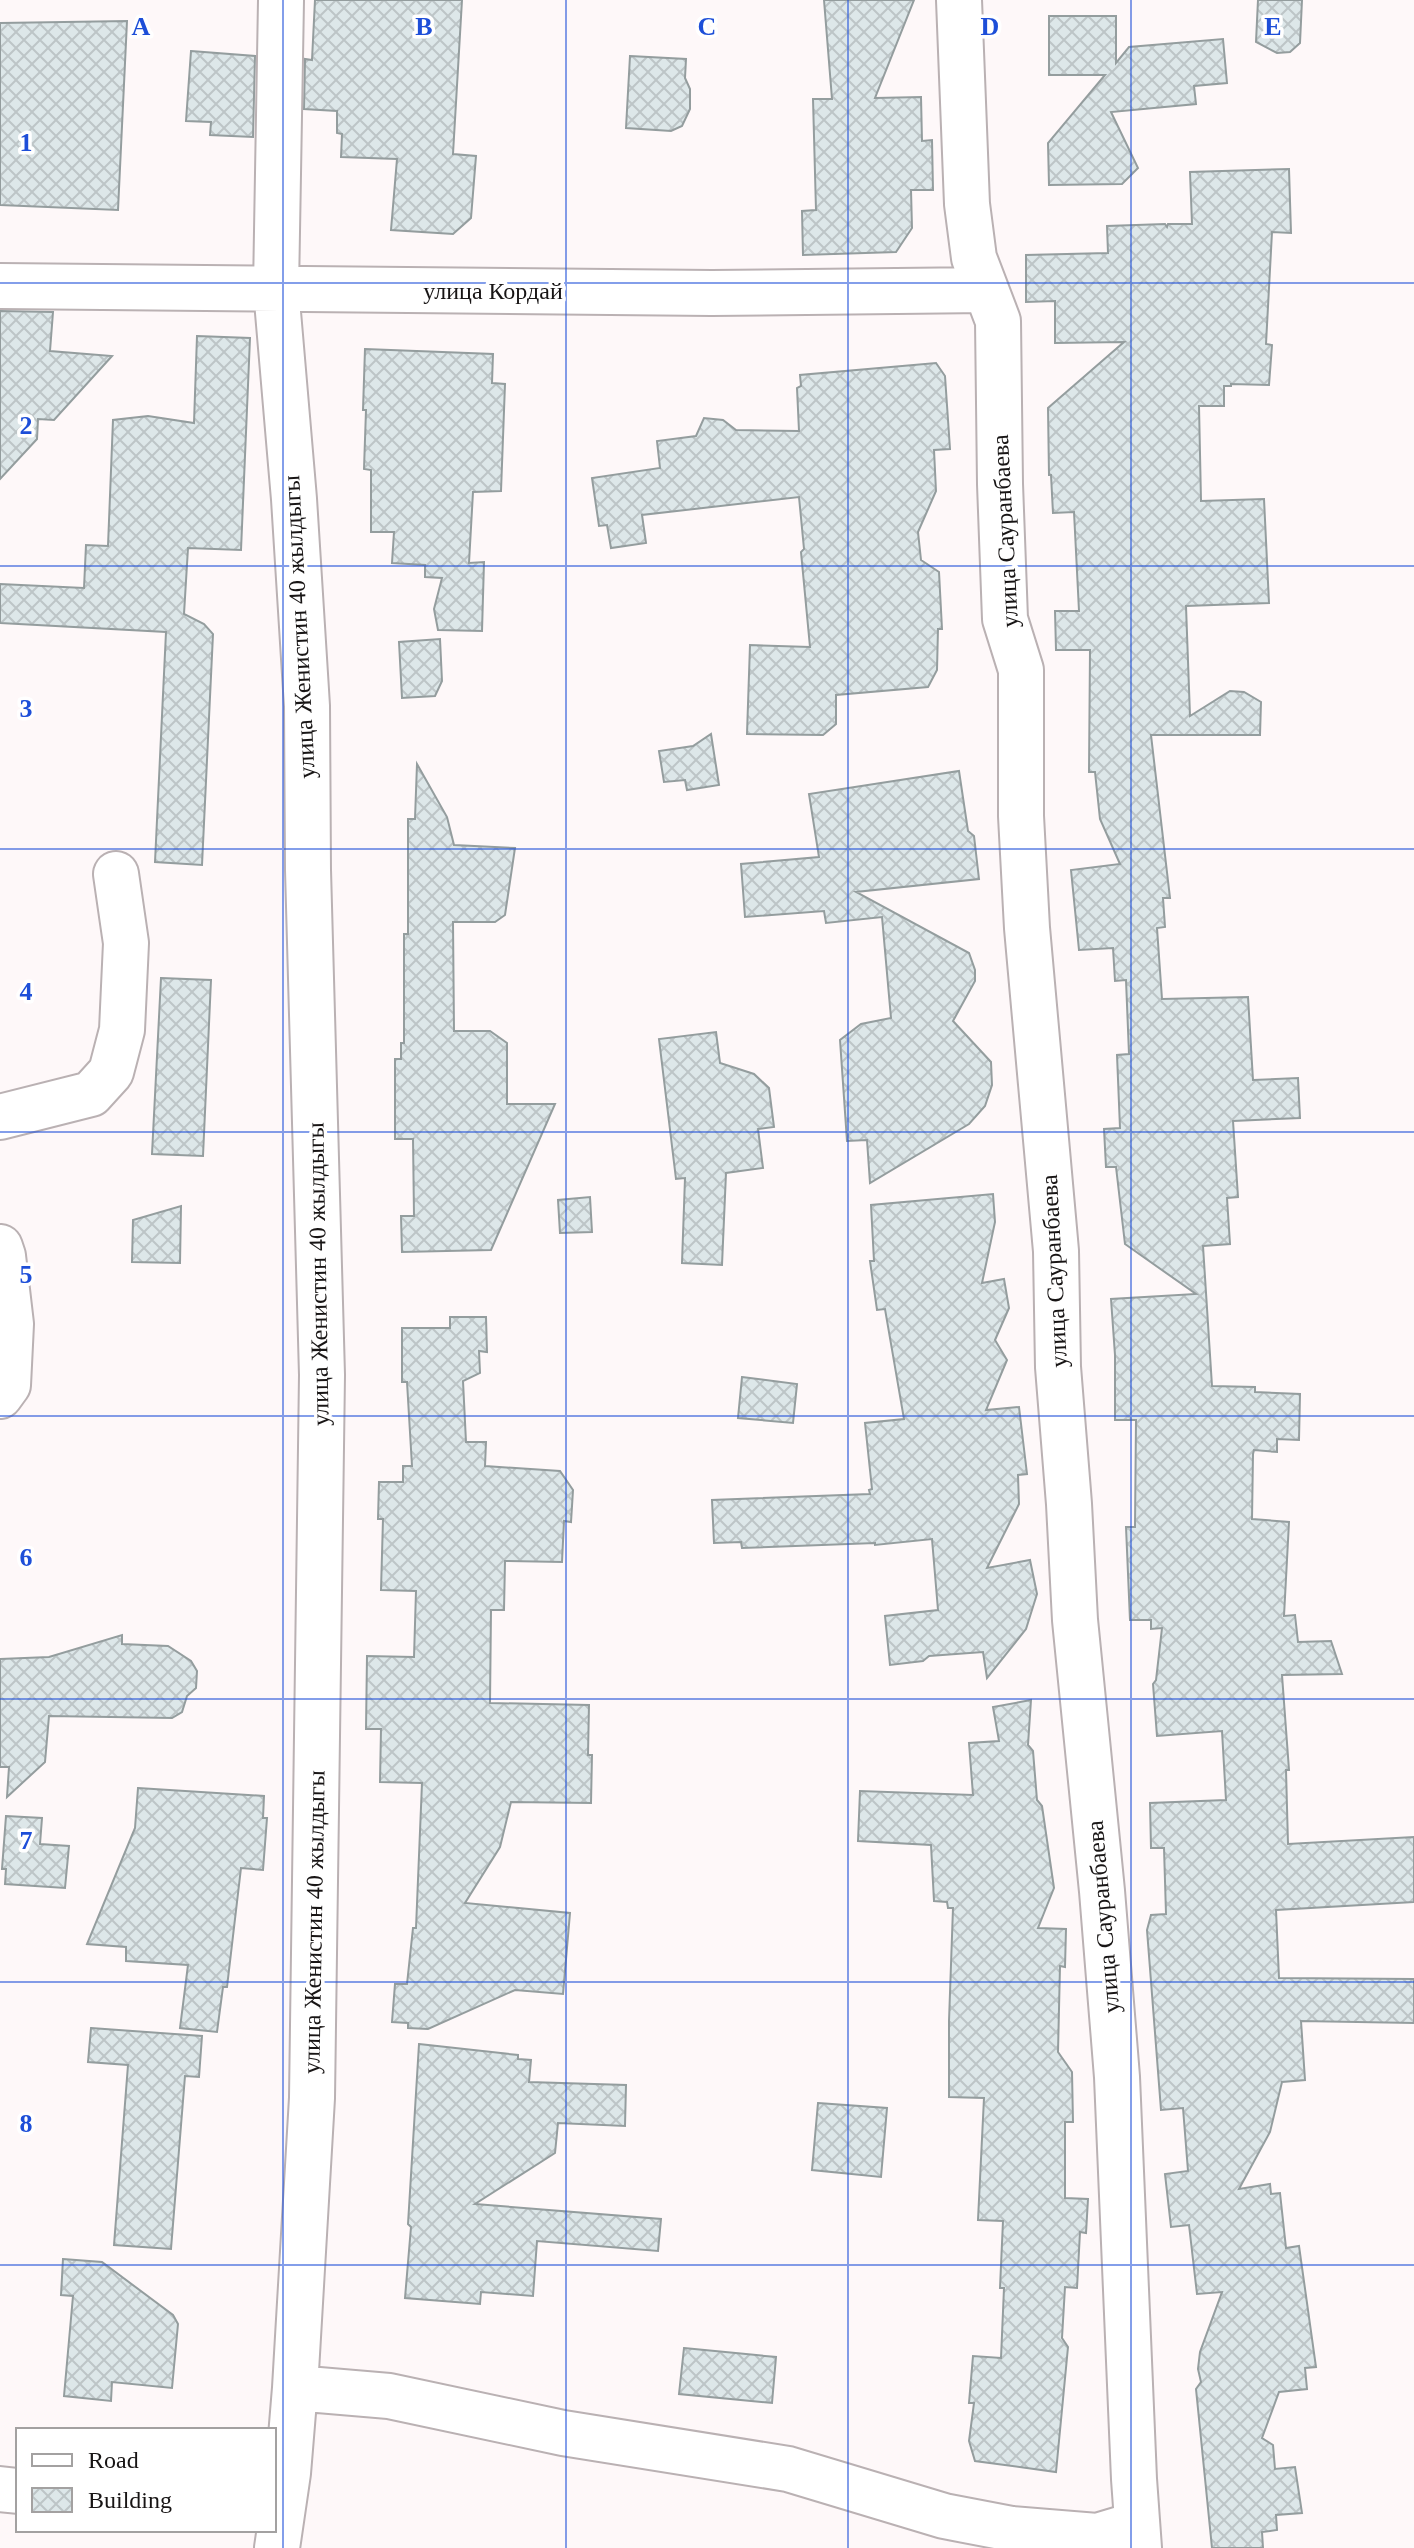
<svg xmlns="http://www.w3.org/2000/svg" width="1414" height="2548" font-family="Georgia,serif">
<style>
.building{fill:url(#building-cross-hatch);stroke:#949d9e;stroke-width:2}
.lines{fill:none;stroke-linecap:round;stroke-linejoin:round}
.minor-casing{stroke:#bab1b3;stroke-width:48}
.minor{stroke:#fff;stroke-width:44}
.grid{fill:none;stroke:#1d4ed8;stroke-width:2;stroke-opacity:0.55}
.labels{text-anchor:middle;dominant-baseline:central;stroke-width:7;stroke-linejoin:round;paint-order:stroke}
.street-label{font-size:24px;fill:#181515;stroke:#fff}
.grid-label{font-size:26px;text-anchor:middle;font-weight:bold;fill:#1d4ed8;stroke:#fff;stroke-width:7;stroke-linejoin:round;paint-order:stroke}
</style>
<defs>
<pattern id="building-cross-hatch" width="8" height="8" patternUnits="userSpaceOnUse" patternTransform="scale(2)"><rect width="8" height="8" fill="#dde7e9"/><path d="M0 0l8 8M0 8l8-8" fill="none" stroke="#bdc5c7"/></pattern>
</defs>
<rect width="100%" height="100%" fill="#fef8f9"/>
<path class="building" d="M315 0H462L453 154 476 156 471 218 453 234 391 230 397 159 341 157 342 134 337 133V111L304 109 305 59 312 60Z
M824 0H914L875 98 921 97 922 141 932 140 933 190H911L912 228 896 252 803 255 802 211 816 210 813 99H832Z
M1258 0H1302L1300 43 1290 52 1277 53 1256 42Z
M1049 16H1116V63L1129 47 1223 39 1227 83 1194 86 1196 104 1111 112 1138 168 1122 184 1049 185 1048 143 1105 75H1049Z
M127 21 118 210 0 205V23Z
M191 51 255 56 253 137 210 135 211 122 186 121Z
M630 56 686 59 685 78 690 89V109L682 126 671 131 626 128Z
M1289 169 1291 233 1272 232 1266 344 1272 345 1269 385 1231 384V386H1224V406H1199L1201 501 1264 499 1269 603 1186 606 1190 716 1230 691 1244 692 1261 702 1260 735H1151L1170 898H1163L1165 927 1157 928 1162 999 1248 997 1253 1080 1298 1078 1300 1118 1233 1121 1238 1197 1227 1198 1230 1244 1203 1246 1212 1386 1255 1387V1392L1300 1394 1299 1440 1277 1439V1452L1254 1450 1253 1454 1252 1519 1289 1522 1284 1616 1295 1615 1298 1642 1331 1641 1342 1674 1282 1675 1289 1770H1286L1288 1844 1414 1837V1902L1276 1910 1279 1978 1414 1979V2023L1301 2021 1305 2080 1282 2082 1270 2132 1239 2189 1270 2184 1271 2194 1280 2193 1286 2248 1299 2246 1316 2367 1305 2368 1307 2389 1279 2392 1262 2438 1273 2445 1275 2469 1295 2467 1302 2513 1276 2515 1277 2530 1262 2532 1263 2548H1212L1196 2389 1201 2382 1198 2369 1200 2352 1222 2292 1197 2294 1189 2225 1171 2227 1165 2174 1188 2171 1183 2108 1161 2110 1147 1930 1151 1915 1166 1914 1164 1848H1151L1150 1803 1226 1800 1222 1731 1157 1736 1153 1684 1156 1680 1162 1628 1151 1629V1620H1130L1126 1527H1135L1136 1420H1115V1355L1111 1299 1196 1294 1125 1244 1116 1167H1106L1104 1129 1120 1128 1117 1055 1129 1054 1126 980 1115 981 1113 948 1079 950 1071 870 1120 864 1100 819 1095 772H1089L1090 650H1056L1055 611H1079L1074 512 1053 513 1051 475H1049L1048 408 1124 342 1055 343V301L1026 302V255L1108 253 1107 226 1165 224 1167 227 1168 224H1192L1190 172Z
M0 311 53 312 50 351 112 356 54 420 38 419 37 439 0 479Z
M197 336 250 338 241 550 188 548 184 614 204 624 213 634 202 865 155 862 166 632 0 623V584L84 588 86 545 108 546 113 420 148 416 194 423Z
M365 349 493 354 492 383 505 384 501 491 473 492 469 563 484 562 482 631 438 630 434 609 442 578 425 577V565L392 563 394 532H371V470L364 469 366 410H363Z
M936 363 945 376 950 449 934 450 936 491 918 532 921 560 939 572 942 629H938L937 670 928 687 836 695V724L823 735 747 734 750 645 810 647 801 552 804 549 799 497 642 515 646 543 611 548 607 525 599 526 592 478 660 468 657 441 696 436 704 418 723 420 736 430 799 431 797 388 801 386 800 375Z
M440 639 442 681 435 696 402 698 399 642Z
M711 734 719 785 687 790 685 780 664 782 659 751 693 746Z
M417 764 447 817 454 845 515 848 505 915 495 922H453L454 1031H490L507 1043V1104H555L491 1250 402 1252 401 1216H414L413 1139H395V1059H401V1043H404V934H408V819H415Z
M959 771 968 831 974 836 979 879 856 892 969 953 975 970V981L953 1021 991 1062 992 1085 985 1106 969 1124 870 1183 867 1140 847 1141 840 1040 861 1024 891 1018 882 917 826 923 824 911 745 917 741 864 819 857 809 794Z
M161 978 211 980 203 1156 152 1154Z
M716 1032 720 1063 754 1074 769 1088 774 1127 758 1129 763 1168 726 1173 722 1265 682 1263 685 1178 676 1179 659 1039Z
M993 1194 995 1222 982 1283 1004 1279 1009 1308 995 1340 1007 1360 986 1410 1019 1407 1027 1474 1018 1475 1019 1504 987 1568 1030 1560 1037 1594 1026 1629 987 1678 983 1652 929 1656 923 1661 890 1665 885 1616 938 1610 932 1539 875 1545V1543L742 1548 741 1542 714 1543 712 1500 870 1494 869 1490 872 1489 865 1423 904 1419 885 1309 877 1310 870 1261H874L871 1205Z
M590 1197 592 1232 560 1233 558 1200Z
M181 1206 180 1263 132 1262 133 1220Z
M450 1317H486L487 1352 479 1351 480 1373 463 1381 466 1442H486L485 1466 560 1471 573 1490 571 1522 564 1521 562 1562 505 1561 504 1610H491L490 1703 589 1705 588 1755H592L591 1803 511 1802 500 1847 465 1903 570 1913 563 1994 515 1990 428 2029 408 2028V2023L392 2022 395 1984H407L413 1928H416L422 1783 380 1782 381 1729H366L367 1656 414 1657 416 1591 381 1590 383 1519H378L379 1482H403V1466H412L407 1382H402V1328H450Z
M742 1377 797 1384 793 1423 738 1418Z
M122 1635V1644L168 1646 191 1661 197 1671 196 1688 187 1696 182 1712 172 1718 49 1716 45 1762 7 1797 9 1767H0V1659L49 1657Z
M1031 1700 1028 1745 1033 1751 1037 1800 1042 1806 1054 1888 1038 1928 1066 1929 1065 1967 1060 1966 1058 2052 1072 2072 1073 2122H1065V2198L1088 2199 1086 2233 1080 2232 1077 2288 1065 2287 1062 2338 1068 2347 1056 2472 975 2461 969 2441 974 2403H969L973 2356 1001 2358 1004 2288H1000L1003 2221 978 2220 984 2098 949 2097V2021L953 1908H948L947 1902 934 1901 931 1845 858 1841 860 1791 973 1795 969 1743 999 1741 993 1707Z
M138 1788 264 1796 263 1818H267L263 1870 241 1868 227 1987H223L217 2032 180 2028 188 1965 126 1961V1947L87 1944 135 1828Z
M6 1816 42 1818 40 1844 69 1846 65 1888 5 1884 6 1869H2Z
M91 2028 202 2036 199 2077 185 2076 171 2249 114 2245 128 2065 88 2062Z
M419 2044 518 2055V2059L531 2060 529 2082 626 2085 625 2126 558 2123 555 2153 475 2204 661 2219 658 2251 537 2241 533 2296 481 2292 480 2304 405 2298 411 2227 408 2224Z
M818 2103 887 2108 881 2177 812 2170Z
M63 2259 102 2262 173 2315 178 2324 172 2388 112 2382 111 2401 64 2396 73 2296 61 2295Z
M684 2348 776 2357 772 2403 679 2394Z"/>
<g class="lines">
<defs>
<path id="minor" d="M959 0 967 204 974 258 998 321 1000 484 1005 619 1021 670V816L1027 928 1056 1251 1058 1367 1069 1504 1075 1620 1102 1891 1117 2077 1134 2479 1139 2548
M0 286 712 293 986 290
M0 1117 91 1094 111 1072 122 1030 126 943 116 874
M0 1247 3 1256 11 1324 8 1385 0 1396
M295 2388 389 2396 563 2433 788 2469 944 2516 1012 2529 1097 2536 1137 2524
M0 2489 18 2491
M277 2548 288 2473 295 2388 312 2098 322 1375 308 870 307 706 294 499 276 289 281 0"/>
</defs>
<use href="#minor" class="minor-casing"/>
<use href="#minor" class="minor"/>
</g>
<path class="grid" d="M283 0V2548M566 0V2548M848 0V2548M1131 0V2548M0 283H1414M0 566H1414M0 849H1414M0 1132H1414M0 1416H1414M0 1699H1414M0 1982H1414M0 2265H1414"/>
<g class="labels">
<g class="street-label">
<text x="493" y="291">улица Кордай</text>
<text transform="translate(1005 531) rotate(-93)">улица Сауранбаева</text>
<text transform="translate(299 627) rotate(-93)">улица Женистин 40 жылдыгы</text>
<text transform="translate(1054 1271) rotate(-93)">улица Сауранбаева</text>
<text transform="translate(318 1274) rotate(-91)">улица Женистин 40 жылдыгы</text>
<text transform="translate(1103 1917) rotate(-95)">улица Сауранбаева</text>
<text transform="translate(314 1922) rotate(-89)">улица Женистин 40 жылдыгы</text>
</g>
</g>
<g class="grid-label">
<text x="141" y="35">A</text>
<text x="424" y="35">B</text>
<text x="707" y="35">C</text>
<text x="990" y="35">D</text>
<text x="1273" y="35">E</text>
<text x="26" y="151">1</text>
<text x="26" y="434">2</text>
<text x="26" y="717">3</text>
<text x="26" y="1000">4</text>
<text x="26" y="1283">5</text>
<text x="26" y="1566">6</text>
<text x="26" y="1849">7</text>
<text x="26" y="2132">8</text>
</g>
<rect x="16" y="2428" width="260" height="104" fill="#ffffff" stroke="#a3a1a1" stroke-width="2"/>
<rect x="32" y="2454" width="40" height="12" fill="#ffffff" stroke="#a3a1a1" stroke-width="2"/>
<text x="88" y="2468" font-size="24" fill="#181515">Road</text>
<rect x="32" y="2488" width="40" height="24" fill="url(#building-cross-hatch)" stroke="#a3a1a1" stroke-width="2"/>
<text x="88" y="2508" font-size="24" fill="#181515">Building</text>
</svg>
